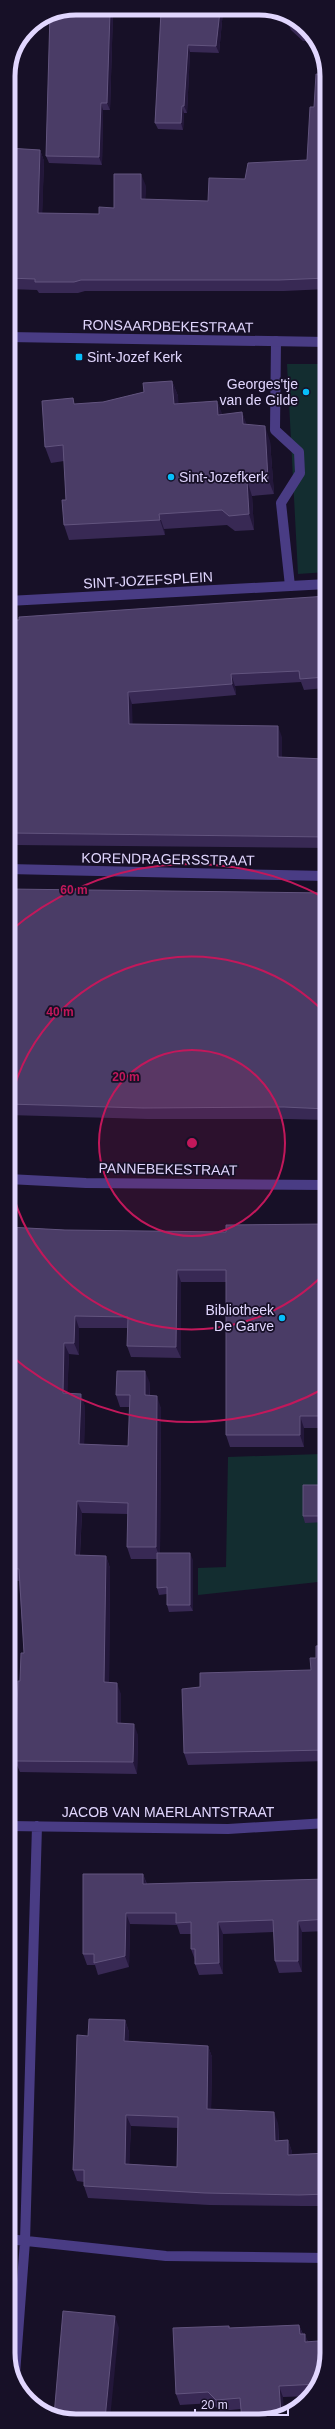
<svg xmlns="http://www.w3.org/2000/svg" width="335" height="2429" font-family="Helvetica,sans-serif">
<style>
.green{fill:#132d30}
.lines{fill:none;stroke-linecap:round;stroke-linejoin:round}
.service{stroke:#493c84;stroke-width:10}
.minor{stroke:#493c84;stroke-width:10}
.wall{fill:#382954;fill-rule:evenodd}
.shaded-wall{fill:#23173a}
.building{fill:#4a3c66;stroke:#62547e;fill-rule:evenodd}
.ring{fill:none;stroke:#c2185b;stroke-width:2}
.poi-dot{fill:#07befa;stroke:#171027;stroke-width:1.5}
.labels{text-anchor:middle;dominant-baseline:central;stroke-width:3.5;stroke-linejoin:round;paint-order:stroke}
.street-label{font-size:14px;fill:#e1d6fe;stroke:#171027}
.poi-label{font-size:14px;fill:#e1d6fe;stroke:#171027;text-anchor:start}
.rim{fill:none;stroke:#e1d6fe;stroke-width:5}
.centre{fill:#c2185b;stroke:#171027;stroke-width:2}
.ring-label{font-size:12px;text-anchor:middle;font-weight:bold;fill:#c2185b;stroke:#171027;stroke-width:3.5;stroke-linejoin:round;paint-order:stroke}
</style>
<rect width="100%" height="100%" fill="#171027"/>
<path class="green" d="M287 364H327V572L298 574Z
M321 1454 320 1486H327V1581L198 1595V1568L226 1567 228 1457Z"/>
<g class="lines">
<path class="service" d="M276 341 275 430 299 452 300 473 281 503 290 586"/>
<path class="minor" d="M8 337 327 342
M8 601 327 584
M8 869 327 876
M8 1179 86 1183 327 1185
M8 1826 228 1829 327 1823
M8 2239 166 2256 327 2258
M15 2374 25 2241 37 1826"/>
</g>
<path class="wall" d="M223 11 219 53 190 52 187 113H184L183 130 158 129 155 123 161 12Z
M278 11 310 31 320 55 306 41H303L291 30 288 23Z
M113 12 110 110H103L102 165 49 163 46 156 50 13Z
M327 75V289L284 291H85L78 293H39L37 290 8 289V148L40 150 44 161 42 213 99 214 114 208 146 186 145 199 208 201 245 179 307 160 314 107Z
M172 381 178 396V404L217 401 222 415 242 412 246 424 270 441 274 494 252 496 254 530 235 531 227 525 164 529 165 535 69 540 64 525 66 500 64 461 51 463 45 447 76 404 103 402 144 392Z
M327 596V848L14 845 10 833 16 620ZM301 682 304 690 325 688V759L282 758V737L132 724V704L236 695 235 686Z
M327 893V1008H324L323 1056H327V1120L288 1119H147L8 1115V902Z
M327 1224V1428H304V1447H230L226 1435V1282H181V1358L131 1357 127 1346V1328H79V1355L69 1354 67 1393 85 1406 84 1444 128 1446 130 1407H120L116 1395 150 1383V1396L161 1408 160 1553 193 1560V1611L169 1612 167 1605V1594L159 1595 157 1588V1559H131L127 1547 128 1514 82 1513 80 1555 106 1556 110 1568 109 1682 121 1694V1723L138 1735 137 1774 20 1772 15 1761 20 1681 24 1653 19 1581 10 1580 8 1575V1491L10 1430 8 1429V1227L65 1230 226 1232Z
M327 1485V1522L305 1523 303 1516Z
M327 1645V1761L188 1765 184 1753 200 1687 311 1670 316 1658Z
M143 1874 147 1884 327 1879V1931L302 1932V1972L279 1973 275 1961 274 1932 223 1934V1974L199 1975 195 1964V1960L191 1949V1934H180L177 1925 130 1924 129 1967 98 1975 95 1965H87L83 1954Z
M125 2020 129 2032 128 2042 208 2046 212 2057 211 2110 278 2123 279 2140H288L292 2152V2154L327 2153V2206H303L209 2205 88 2198 84 2186V2182L77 2181 73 2170 88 2036ZM131 2126 178 2128 177 2167 129 2164Z
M299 2325 303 2334 308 2341 322 2379 311 2396 283 2397 241 2409 220 2411 212 2403 180 2405 176 2394 229 2326 230 2328Z"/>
<path class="shaded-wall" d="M220 11H223L219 53 216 46Z
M110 12H113L110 110 107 103Z
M188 45 190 52 187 113 184 106Z
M101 103 103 110 102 165 99 157Z
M182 106 184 113 183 130 181 123Z
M40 150 44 161 42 224 38 213Z
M141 174 146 186 145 210 141 199Z
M172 381 178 396 180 420 174 404Z
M217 401 223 416 218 415Z
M242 412 248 428 243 424Z
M265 426 270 441 274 494 268 479Z
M247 480 252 496 254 530 249 514Z
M159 514 164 529 165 535 160 520Z
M231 674 235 686 236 695 232 684Z
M128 692 132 704 133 735 129 724Z
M278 726 282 737V769L278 757Z
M320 997 324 1008 323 1067 319 1056Z
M177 1270 181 1282V1358L176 1347Z
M75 1316 79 1328V1355L74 1343Z
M64 1343 69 1354 67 1405 63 1393Z
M145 1371 150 1383 149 1407 145 1395Z
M81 1394 85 1406 84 1456 79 1444Z
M157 1396 161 1408 160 1559 156 1547Z
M300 1416 304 1428V1447L300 1435Z
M77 1501 82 1513 79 1567 75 1555Z
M190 1553 193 1560V1611L190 1605Z
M106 1556 110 1568 109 1694 104 1682Z
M117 1683 121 1694V1735L117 1723Z
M134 1724 138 1735 137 1774 133 1762Z
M143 1874 147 1886 143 1884Z
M126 1913 130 1924 129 1967 125 1956Z
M298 1921 302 1932V1972L298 1961Z
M218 1922 223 1934V1974L219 1963Z
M125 2020 129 2032 128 2053 124 2041Z
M208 2046 212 2057 211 2121 207 2109Z
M274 2112 278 2123 279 2152 275 2141Z
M126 2115 131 2126 129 2176 125 2164Z
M288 2140 292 2152V2166L288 2155Z
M115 2316 119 2328 110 2419H105Z
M299 2325 303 2336 300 2334Z
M305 2334 309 2345 305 2342Z
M318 2341 322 2350 321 2345 325 2356V2363L319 2345Z
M279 2386 283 2397 284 2412 281 2413Z"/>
<path class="building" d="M220 11 216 46 188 45 184 106H182L181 123H155L161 12Z
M110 12 107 103H101L99 157 46 156 50 13Z
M287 17 310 31 315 43 302 30H299L287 19Z
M316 74 327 75V278L279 280H81L74 282H35V279L8 278V148L40 150 38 213 99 214V207L114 208V174H141V199L208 201 209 178 245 179 248 163 307 160 310 107H314Z
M172 381 174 404 217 401 218 415 242 412 243 424 265 426 268 479 247 480 249 514 229 516 222 510 159 514 160 520 64 525 62 500H66L63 445 45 447 42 401 73 398 74 404 103 402 144 392 143 383Z
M327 596V837L10 833 16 620H19V617ZM299 671 300 679 325 677V759L278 757V726L129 724 128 692 232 684 231 674Z
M8 889 327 893V996L320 997 319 1056H327V1109L284 1107 143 1108 8 1104Z
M327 1224V1416H300V1435H226V1270H177L176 1347 127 1346 128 1317 75 1316 74 1343H64L63 1393 81 1394 79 1444 128 1446 130 1395H116L117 1371H145V1395L157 1396 156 1547H127L128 1503 77 1501 75 1555 106 1556 104 1682 117 1683V1723L134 1724 133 1762 15 1761 18 1681H20L21 1653H24L19 1569 8 1568V1491L10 1418H8V1227L65 1230 226 1232V1225Z
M303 1485H327V1516H303Z
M157 1553H190V1605H167V1587L157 1588Z
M327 1645V1750L184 1753 182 1689 200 1687V1673L311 1670 310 1658H316V1646Z
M83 1874H143V1884L327 1879V1919L298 1921V1961H275L273 1920 218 1922 219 1963 195 1964V1949H191V1922L176 1923V1913H126L125 1956 94 1963V1954H83Z
M89 2019 125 2020 124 2041 208 2046 207 2109 274 2112 275 2141 288 2140V2155L327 2153V2194L299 2195 205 2193 84 2186V2170H73L74 2144 77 2035 88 2036ZM126 2115 178 2117 177 2167 125 2164Z
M63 2311 115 2316 105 2419H59L54 2416Z
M299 2325 300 2334H305V2342L318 2341 319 2345H321L322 2355H327L322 2379 319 2384 279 2386 281 2413 264 2421H242L240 2398 216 2400 208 2392 176 2394 173 2328 229 2326V2328Z"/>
<circle cx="192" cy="1143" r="93" fill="#c2185b" fill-opacity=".12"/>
<g class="ring">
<circle cx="192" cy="1143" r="93"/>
<path d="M327 1271A186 186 0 0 1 8 1172M8 1114A186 186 0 0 1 326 1014"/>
<path d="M325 1388A279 279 0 0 1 9 1354M9 932A279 279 0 0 1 325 898"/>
</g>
<g class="poi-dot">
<rect x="75" y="353" width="8" height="8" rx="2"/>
<circle cx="306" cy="392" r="4"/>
<circle cx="171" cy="477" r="4"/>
<circle cx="282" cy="1318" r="4"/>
</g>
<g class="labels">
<g class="street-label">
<text transform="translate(168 326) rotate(1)">RONSAARDBEKESTRAAT</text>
<text transform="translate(148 580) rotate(-3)">SINT-JOZEFSPLEIN</text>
<text transform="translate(168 859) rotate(1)">KORENDRAGERSSTRAAT</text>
<text transform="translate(168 1169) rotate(1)">PANNEBEKESTRAAT</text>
<text x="168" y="1812">JACOB VAN MAERLANTSTRAAT</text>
</g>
<g class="poi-label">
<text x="87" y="357">Sint-Jozef Kerk</text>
<text x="298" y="384" text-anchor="end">Georges'tje<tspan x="298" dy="16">van de Gilde</tspan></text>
<text x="179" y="477">Sint-Jozefkerk</text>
<text x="274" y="1310" text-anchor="end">Bibliotheek<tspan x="274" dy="16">De Garve</tspan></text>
</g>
</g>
<path d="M0 0H335V2429H0ZM76 15H259A61 61 0 0 1 320 76V2353A61 61 0 0 1 259 2414H76A61 61 0 0 1 15 2353V76A61 61 0 0 1 76 15Z" fill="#171027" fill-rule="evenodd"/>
<path class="rim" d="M76 15H259A61 61 0 0 1 320 76V2353A61 61 0 0 1 259 2414H76A61 61 0 0 1 15 2353V76A61 61 0 0 1 76 15Z"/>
<circle cx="192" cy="1143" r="6" class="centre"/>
<g class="ring-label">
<text x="74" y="894">60 m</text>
<text x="60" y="1016">40 m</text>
<text x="126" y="1081">20 m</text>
</g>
<path d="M195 2409v6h93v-6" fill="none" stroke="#e1d6fe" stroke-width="2"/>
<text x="201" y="2409" font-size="12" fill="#e1d6fe" stroke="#171027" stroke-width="3" paint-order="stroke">20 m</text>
</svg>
